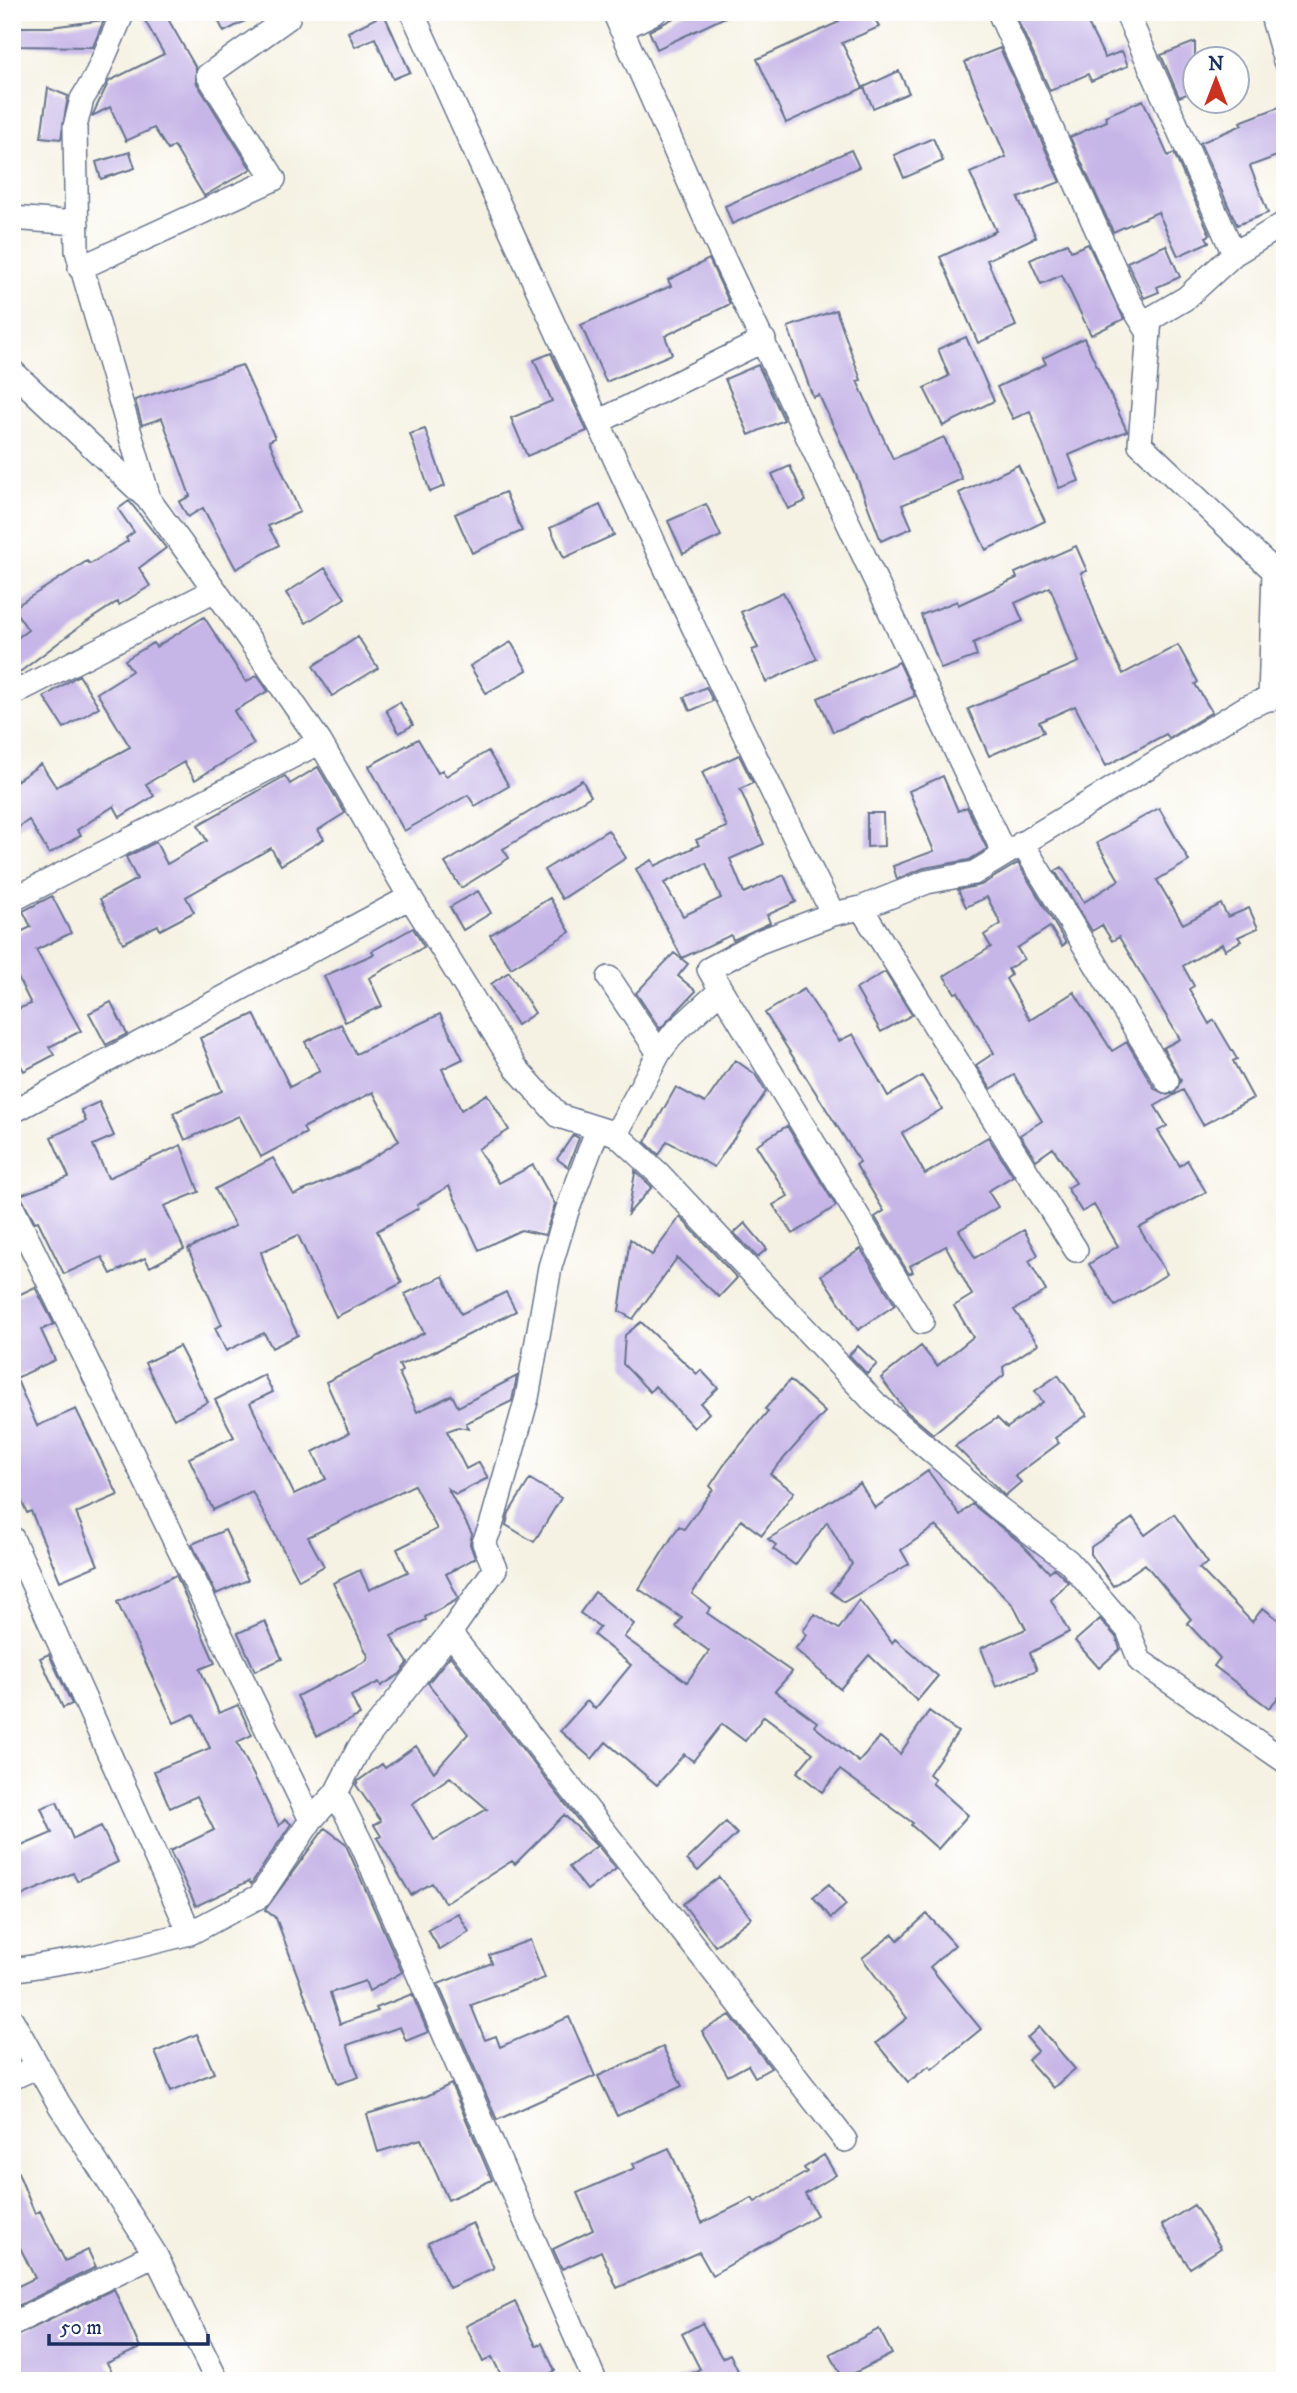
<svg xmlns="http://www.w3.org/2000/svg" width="1297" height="2393" font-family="'IM FELL DW Pica',serif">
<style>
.building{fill:#c6b6e7;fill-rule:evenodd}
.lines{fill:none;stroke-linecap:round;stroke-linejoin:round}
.minor-casing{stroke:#67738d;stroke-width:26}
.minor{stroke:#fff;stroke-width:23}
</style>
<rect width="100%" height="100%" fill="#fff"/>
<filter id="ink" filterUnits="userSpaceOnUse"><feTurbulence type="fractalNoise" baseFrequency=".0143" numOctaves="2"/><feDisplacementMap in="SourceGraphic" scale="14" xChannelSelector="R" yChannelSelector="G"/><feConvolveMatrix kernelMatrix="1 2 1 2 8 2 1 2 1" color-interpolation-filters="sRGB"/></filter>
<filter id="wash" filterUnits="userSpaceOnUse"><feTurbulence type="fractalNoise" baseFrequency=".00686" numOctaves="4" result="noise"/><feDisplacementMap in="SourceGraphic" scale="28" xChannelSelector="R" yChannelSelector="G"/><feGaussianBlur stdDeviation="1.57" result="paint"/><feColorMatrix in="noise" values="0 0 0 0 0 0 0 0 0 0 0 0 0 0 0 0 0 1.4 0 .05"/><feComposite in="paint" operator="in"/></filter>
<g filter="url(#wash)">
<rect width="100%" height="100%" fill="#f5f2e3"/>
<g id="blocks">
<path class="building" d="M140 12H164L196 68V82L251 169 204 196 174 146 168 150 154 128 126 141 110 107 92 116 109 81 164 54Z
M214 12H262L224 32Z
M685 12H736L657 49 649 31Z
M853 12H872L879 27 842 43 863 88 786 123 757 59 839 22 837 19Z
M1014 12H1082L1105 58 1122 51 1128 66 1091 81 1088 74 1050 91Z
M384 14 410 72 393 79 375 38 355 47 348 32Z
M104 20 93 47 12 46V27H51Z
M1195 42V91L1179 97 1161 55Z
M1000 48 1060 182 1018 198 1036 237 987 260 1016 326 978 343 940 257 996 231 970 173 1006 157 965 62Z
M899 71 909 93 873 108 864 87Z
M48 88 68 96 61 139 41 137Z
M1143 100 1168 156 1174 153 1210 235 1206 237 1209 242 1178 256 1158 212 1113 232 1070 137 1107 121 1105 116Z
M1279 107 1285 121V153L1250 166 1268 213 1237 225 1200 143 1242 125 1240 122Z
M933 138 943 161 904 178 894 155Z
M851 150 859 167 732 224 725 206Z
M130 152 135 168 101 179 96 162Z
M1067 243 1071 251 1088 244 1124 319 1091 335 1062 275 1041 284 1030 260Z
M1166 245 1180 277 1157 287 1159 292 1144 298 1127 262Z
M709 259 730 304 665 336 672 354 606 382 581 325 671 286 668 280Z
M836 310 861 380 857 381 893 459 944 437 962 479 902 505 912 528 881 541 856 475 819 395 813 397 788 327Z
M966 337 994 401 943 426 924 388 949 376 938 349Z
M1084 338 1127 431 1069 455 1079 481 1059 488 1030 411 1013 419 997 387 1046 364 1043 358Z
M551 353 587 431 527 456 511 418 552 401 534 360Z
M242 365 275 438 269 441 300 512 268 526 279 545 236 569 203 508 188 517 179 502 190 496 162 418 142 425 135 400Z
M758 365 784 420 749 435 725 379Z
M425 429 445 486 430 492 410 434Z
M1018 465 1045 521 986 550 959 493Z
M790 466 806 501 788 509 772 474Z
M505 492 522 531 472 553 455 514Z
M129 501 166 548 139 568 150 586 119 605 117 602 79 627 12 678V642L28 630 13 608 87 561 90 564 128 541 126 538 134 532 118 509Z
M706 504 721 536 683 554 668 521Z
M600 505 614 535 564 558 550 528Z
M1076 546 1087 571 1081 573 1099 624 1123 674 1178 645 1198 682 1195 684 1212 712 1169 738 1166 734 1106 766 1075 706 1039 722 1044 732 989 756 968 709 1079 662 1050 587 1015 603 1023 621 973 643 977 656 941 669 921 615 957 601 958 605 1017 578 1015 573Z
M325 568 345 598 306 623 286 593Z
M783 592 817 659 766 682 752 650 758 648 741 612Z
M204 617 246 682 257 675 268 691 234 711 254 744 195 780 184 762 146 784 154 796 120 817 114 806 77 830 81 835 49 854 29 820 12 832V784L41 764 56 787 130 747 97 693 132 671 125 660 153 643 156 647Z
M358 637 378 668 332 696 313 666Z
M511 642 527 670 486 693 470 666Z
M899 662 915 696 833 732 818 698Z
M79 675 99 707 64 728 44 697Z
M706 687 713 701 690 711 684 697Z
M400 702 413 725 399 733 386 710Z
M418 739 438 773 442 770 446 776 488 751 509 786 475 806 468 795 404 831 369 766Z
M739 755 753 783 740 789 764 844 730 859 744 893 784 875 796 902 767 915 770 923 733 940 731 935 682 958 636 869 652 860 655 866 699 845 696 840 727 827 702 772ZM706 863 721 898 683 916 664 883Z
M318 767 345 813 318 830 324 839 281 865 271 848 186 897 194 912 160 930 158 925 123 943 100 899 137 879 126 857 156 842 167 864 207 841 198 825 285 776 290 784Z
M943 776 958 811 967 807 987 849 969 860 924 868 897 879 893 866 934 851 909 791Z
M582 780 591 796 503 849 509 858 461 888 445 863Z
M1159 808 1189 861 1157 880 1183 924 1221 904 1228 917 1249 908 1258 928 1238 937 1241 941 1225 950 1222 944 1183 966 1194 986 1189 989 1209 1024 1214 1020 1237 1059 1233 1061 1253 1098 1203 1125 1183 1090 1155 1106 1167 1126 1158 1131 1180 1166 1187 1160 1206 1192 1139 1228 1167 1274 1115 1306 1089 1264 1118 1246 1094 1205 1082 1212 1067 1188 1076 1183 1053 1148 1036 1160 1020 1135 1042 1121 1014 1075 991 1089 976 1065 994 1053 958 992 955 993 944 976 991 947 984 935 1001 924 987 897 966 907 958 890 981 885 1018 863 1066 943 1062 946 1050 927 1017 948 1024 959 1008 969 1011 975 1006 979 1030 1020 1074 992 1112 1051 1127 1042 1155 1089 1167 1095 1175 1093 1181 1080 1163 1048 1180 1039 1119 937 1112 941 1102 925 1092 931 1055 871 1062 867 1084 902 1119 880 1097 843Z
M867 813H883L884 846 867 847Z
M608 830 626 858 562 899 544 870Z
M478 891 491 913 463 930 450 907Z
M52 896 71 933 36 950 81 1031 49 1047 54 1055 24 1071 12 1050V1011L31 1004 12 966V936L31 927 23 911Z
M550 898 570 932 511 968 490 935Z
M413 928 424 947 369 978 382 1006 345 1022 324 976 374 954 372 951Z
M674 953 688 964 678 976 696 991 660 1029 636 993Z
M509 972 535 1013 517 1025 491 984Z
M885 972 912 1015 881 1032 856 989Z
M804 989 839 1041 853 1034 888 1096 922 1076 942 1109 902 1133 925 1174 988 1137 1013 1176 988 1191 998 1207 959 1230 975 1258 1024 1230 1038 1255 1029 1261 1046 1291 1014 1310 1038 1344 1003 1367 1004 1375 933 1434 906 1411 881 1378 921 1346 937 1366 973 1337 954 1306 972 1295 946 1246 910 1266 913 1272 909 1274 875 1217 884 1211 856 1165 860 1162 765 1013Z
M111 1002 127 1034 106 1045 89 1013Z
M254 1014 290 1087 320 1071 305 1042 341 1024 356 1054 440 1014 463 1059 442 1069 461 1110 487 1094 509 1130 478 1149 499 1183 533 1165 555 1204 545 1235 521 1230 479 1250 449 1186 417 1205 419 1208 377 1231 402 1283 336 1317 298 1235 261 1252 268 1274 298 1335 272 1348 264 1333 226 1351 215 1328 222 1325 188 1249 235 1226 215 1189 273 1158 294 1195 356 1168 399 1141 373 1092 303 1128 306 1133 261 1157 239 1116 185 1140 173 1113 222 1091 200 1038Z
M735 1060 755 1074 766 1092 714 1167 667 1141 659 1155 645 1142 676 1087 705 1103Z
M99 1102 114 1136 93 1145 108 1178 181 1145 199 1192 164 1206 184 1249 150 1267 145 1258 111 1274 102 1257 64 1274 38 1221 35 1222 20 1195 69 1177 51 1137 86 1121 81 1110Z
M787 1126 836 1206 793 1234 773 1205 788 1196 756 1145Z
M573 1135 579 1138 568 1167 557 1159Z
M635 1171 652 1187 628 1214 635 1173Z
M680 1217 737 1278 719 1297 677 1258 633 1319 619 1311 630 1239 652 1255Z
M745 1223 767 1249 757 1257 734 1233Z
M861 1249 895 1305 858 1330 821 1275Z
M443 1276 461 1314 506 1292 516 1311 438 1350 399 1365 402 1371 399 1373 417 1412 452 1395 458 1407 517 1376 512 1401 466 1423 469 1429 458 1427 447 1431 466 1469 479 1462 488 1478 456 1494 448 1489 472 1534 470 1544 475 1558 446 1574 458 1597 455 1601 425 1617 426 1620 391 1636 408 1663 400 1674 381 1686 379 1682 351 1696 360 1715 317 1736 297 1696 366 1661 368 1656 333 1583 360 1570 369 1590 408 1572 397 1549 437 1529 414 1485 308 1537 324 1566 299 1580 252 1491 213 1510 189 1458 234 1437 215 1400 264 1375 273 1392 250 1403 294 1494 326 1479 313 1452 349 1433 326 1382 424 1333 405 1294Z
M35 1287 54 1324 41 1330 55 1360 16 1378 37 1426 76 1409 118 1495 76 1513 98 1565 60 1581 31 1511 27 1513 12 1479V1298Z
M641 1322 697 1374 701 1370 718 1388 701 1404 709 1413 694 1428 655 1386 650 1392 623 1364 625 1335Z
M179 1346 208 1402 174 1419 145 1363Z
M858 1346 877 1364 867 1374 849 1355Z
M1058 1375 1087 1415 1055 1438 1059 1443 1015 1476 1021 1482 1005 1496 955 1446 997 1418 1007 1428 1043 1402 1035 1391Z
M790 1380 825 1412 770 1474 794 1492 762 1535 741 1520 692 1594 711 1608 707 1613 792 1672 775 1691 817 1722 814 1726 859 1762 880 1737 900 1754 929 1711 958 1732 929 1774 935 1779 932 1783 968 1815 938 1849 911 1825 913 1823 840 1770 822 1792 797 1772 813 1753 764 1716 745 1741 722 1724 693 1761 684 1754 657 1785 606 1742 592 1759 560 1731 587 1701 595 1709 631 1665 594 1635 600 1627 580 1613 595 1592 634 1624 624 1637 687 1682 709 1651 676 1627 682 1618 639 1589 679 1526 684 1529 713 1489 710 1486 724 1465 768 1411 765 1409Z
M928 1471 960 1515 972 1504 1022 1544 1049 1572 1054 1568 1068 1582 1051 1600 1069 1632 1030 1653 1037 1670 996 1687 981 1648 1026 1629 1014 1606 936 1526 901 1550 909 1564 844 1602 831 1592 852 1564 827 1522 795 1565 773 1549 776 1545 768 1539 860 1483 875 1508Z
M530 1479 561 1498 534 1542 506 1525 509 1513Z
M1174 1514 1208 1563 1199 1568 1252 1622 1263 1608 1285 1625V1690L1269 1708 1214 1666 1220 1658 1187 1623 1191 1619 1145 1564 1113 1586 1091 1554V1547L1133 1518 1145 1535Z
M225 1530 248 1580 216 1594 192 1544Z
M176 1575 215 1663 200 1669 219 1713 238 1705 252 1735 237 1742 279 1826 285 1819 291 1824 251 1884 249 1881 196 1906 170 1851 214 1830 197 1796 170 1808 154 1771 210 1748 194 1714 174 1723 117 1602Z
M859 1600 892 1643 895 1639 938 1676 917 1701 869 1655 840 1689 795 1649 807 1635 803 1631 815 1614 839 1629Z
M1100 1619 1116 1637 1120 1649 1099 1668 1075 1641Z
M265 1621 282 1659 255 1671 238 1633Z
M49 1654 72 1704 63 1708 40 1658Z
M450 1656 616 1869 587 1890 569 1867 597 1846 564 1815 515 1864 512 1861 445 1903 432 1883 411 1895 377 1838 381 1836 374 1825 381 1821 356 1785 358 1781 382 1764 385 1768 416 1746 434 1772 468 1734 428 1683ZM450 1777 487 1809 434 1840 412 1804Z
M57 1802 73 1839 101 1826 118 1862 77 1881 73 1873 12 1900V1850L52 1833 41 1808Z
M726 1822 737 1834 698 1871 687 1860Z
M325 1828 345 1843 402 1972 369 1991 365 1981 330 1993 340 2024 378 2011 376 2008 412 1994 428 2032 406 2041 400 2027 347 2045 359 2077 338 2084 276 1918 265 1910Z
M719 1877 751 1918 715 1946 683 1904Z
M829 1884 846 1905 831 1918 813 1897Z
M458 1913 469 1932 440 1950 428 1930Z
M927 1914 955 1945 930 1967 981 2029 932 2069 929 2066 908 2082 876 2043 907 2018 862 1958 893 1934 898 1940Z
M530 1940 545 1978 471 2005 485 2040 496 2036 500 2047 569 2017 595 2076 497 2120 438 1984 492 1963 489 1955Z
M730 2015 771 2068 755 2077 748 2065 728 2076 702 2031Z
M1039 2027 1075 2069 1053 2088 1028 2060 1038 2051 1027 2038Z
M197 2034 214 2073 171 2091 155 2052Z
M663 2047 682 2086 617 2116 598 2076Z
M451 2084 492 2180 448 2200 421 2139 378 2152 367 2114 427 2096Z
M669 2148 702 2223 752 2198 755 2202 807 2172 804 2168 824 2155 836 2175 805 2194 817 2215 712 2275 699 2252 617 2288 601 2251 562 2269 553 2249 593 2230 577 2193 635 2168 633 2164Z
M12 2158 35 2214 40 2211 65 2261 88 2250 96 2267 14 2308 12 2289 35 2278 12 2231Z
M1194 2205 1221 2248 1190 2268 1162 2225Z
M473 2223 494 2268 449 2288 428 2243Z
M114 2289 140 2348 107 2363 117 2381H12V2338Z
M515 2302 536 2346 542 2343 555 2371 535 2381H504L492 2357 483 2362 466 2326Z
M702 2323 722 2358 730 2354 743 2381H675L700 2369 682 2334Z
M879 2329 892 2354 843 2379 830 2354Z"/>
</g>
</g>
<g filter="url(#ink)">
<use href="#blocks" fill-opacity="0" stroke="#67738d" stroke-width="2"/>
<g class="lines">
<defs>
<path id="minor" d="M123 12 95 78 82 99 75 127 77 251 149 499
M412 12C549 314 684 618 833 914
M614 12 713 236 1004 853
M999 12 1128 299 1149 333
M1126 12 1234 254
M1271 12 1285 61
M621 29 655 12
M12 218 77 223
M80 268 274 179 208 75 288 18 286 12
M12 371 150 501 215 590 320 742 410 897 516 1068 559 1116 616 1134 658 1173 876 1404 997 1507 1068 1561 1128 1630 1140 1661 1285 1761
M598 422 764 340
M12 694 215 590
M1270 699 1274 571 1140 444 1150 319 1186 298 1234 254 1285 223
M1022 843 1167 1081
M12 900 320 742
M861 908 1076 1250
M609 978 659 1053
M721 990 922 1322
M12 1112 410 897
M616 1134 659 1053 674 1033 721 990 709 969 759 942 833 914 861 908 927 882 974 873 1245 708 1285 692
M12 1207 311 1820
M12 1538 190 1933
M450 1633 845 2140
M336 1793 363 1847 595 2381
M12 1970 94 1957 190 1933 260 1896 311 1820 336 1793 359 1748 450 1633 495 1569 484 1543 491 1526 527 1398 550 1267 567 1211 597 1131
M12 2020 59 2104 155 2254 217 2381
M12 2078 38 2066
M12 2324 155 2254"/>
</defs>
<use href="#minor" class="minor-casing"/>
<use href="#minor" class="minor"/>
</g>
</g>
<rect width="1297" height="2393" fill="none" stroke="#fff" stroke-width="42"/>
<g transform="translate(1216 80)"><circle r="33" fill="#ffffff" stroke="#a4acbf" stroke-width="2"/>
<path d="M0-5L12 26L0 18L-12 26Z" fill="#c8321e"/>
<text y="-10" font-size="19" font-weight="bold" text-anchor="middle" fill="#1b2f5e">N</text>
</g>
<path d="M49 2334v10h159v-10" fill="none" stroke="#1b2f5e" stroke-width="3.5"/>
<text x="60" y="2334" font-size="21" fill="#1b2f5e" stroke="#ffffff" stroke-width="5" paint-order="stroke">50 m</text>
</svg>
